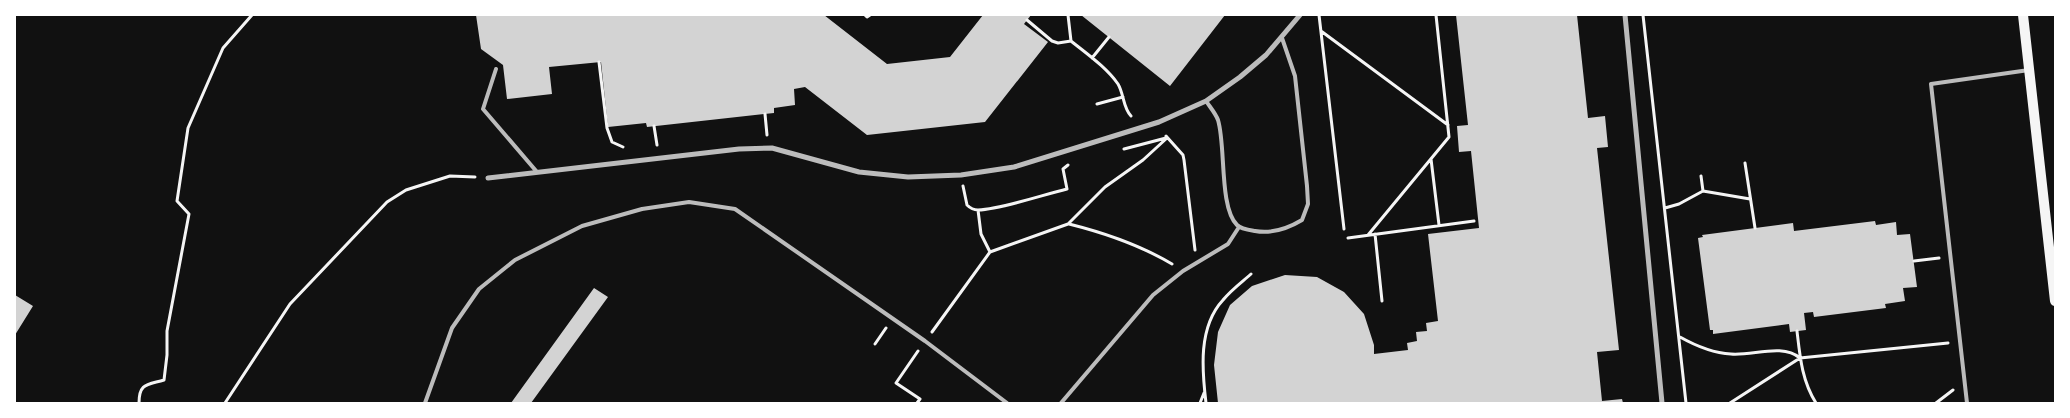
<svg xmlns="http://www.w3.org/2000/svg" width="2070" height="418" font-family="Barlow,sans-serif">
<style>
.building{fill:#d3d3d3}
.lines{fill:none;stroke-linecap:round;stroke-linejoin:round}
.path{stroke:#f5f5f5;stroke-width:3}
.service{stroke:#bcbcbc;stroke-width:4}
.minor{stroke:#bcbcbc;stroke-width:5}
.secondary{stroke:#f5f5f5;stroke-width:10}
</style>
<rect width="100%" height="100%" fill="#111"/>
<path class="building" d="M476 15H824L887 64 950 57 983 15H1031L1024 24 1048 42 985 122 867 135 805 87 794 89 795 105 774 108V113L647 127 646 123 608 127 601 62 549 67 552 94 507 99 503 65 481 49Z
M1081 15H1225L1170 86Z
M1456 15H1577L1588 118 1605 116 1608 147 1597 148 1619 350 1597 352 1602 401 1622 399 1623 403H1218L1214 365 1218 332 1230 305 1252 286 1285 275 1317 277 1344 292 1364 314 1374 345V354L1408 350 1407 343 1417 341 1416 332 1427 331 1426 323 1438 321 1428 234 1479 228 1471 151 1459 152 1457 126 1468 125Z
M1875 221 1876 225 1896 222 1897 235 1910 234 1917 287 1903 288 1905 301 1885 304 1886 308 1814 317 1813 312 1804 313 1806 330 1790 332 1789 324 1713 334V330H1710L1698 238 1703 237 1702 235 1793 223 1794 231Z
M594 288 608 297 531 403H511Z
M15 295 33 306 15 335Z"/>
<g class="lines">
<path class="path" d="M865 15 867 17 870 15
M1068 15 1071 41
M1319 15 1344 229
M1643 15 1686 403
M1027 20 1052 41 1058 43 1071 41C1087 54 1106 67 1118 84 1124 94 1123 108 1131 116
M1321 31 1448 125
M1092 58 1109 37
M599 62 607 128 612 142 623 147
M1097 104 1123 97
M765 114 767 135
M654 126 657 145
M1166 136 1183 155 1184 160 1195 250
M1124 149 1166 138
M1431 159 1439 225
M1745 163 1755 228
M1701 176 1703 191
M963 186 967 205C970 208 973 210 978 210 1002 209 1042 195 1067 189L1063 169 1068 165
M1665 208 1679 204 1703 191 1750 199
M978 210 981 234 990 252
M1069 224C1105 233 1140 245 1172 264
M1375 234 1382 301
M1368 235 1449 137 1436 15
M1348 238 1474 221
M1914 261 1939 258
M1797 331C1800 357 1802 381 1816 403
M932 332 990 252 1068 224 1105 187 1143 160 1167 138
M1680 337C1696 346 1712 353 1731 354 1753 356 1782 343 1800 358
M875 344 886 328
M139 403C139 383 147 385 164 380L167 355V331L189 214 177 201 188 128 223 48 252 15
M225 403 290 304 387 202 406 190 450 176 475 177
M917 403 920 399 896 383 918 351
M1200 403 1204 393
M1206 403C1202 370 1198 327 1223 300 1231 290 1242 282 1251 274
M1730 403 1800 358 1948 343
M1936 403 1953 390"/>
<path class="service" d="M496 69 483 109 537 172
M1206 101C1210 107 1216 114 1218 120 1226 146 1219 207 1237 225 1241 229 1249 230 1255 231 1272 234 1287 229 1302 220L1308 204 1307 186 1295 76 1282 38
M425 403 452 328 479 289 515 260 582 226 642 209 689 202 735 209 925 341 1007 403
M1061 403 1153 295 1183 271 1228 244 1239 227
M1967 403 1931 84 2029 70"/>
<path class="minor" d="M1625 15 1662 403
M488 178 739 149 772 148 859 172 908 177 961 175 1014 167 1159 122 1206 101 1240 77 1266 55 1300 15"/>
<path class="secondary" d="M2023 15 2055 301"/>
</g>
<rect width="2070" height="418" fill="none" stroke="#ffffff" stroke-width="32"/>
</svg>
